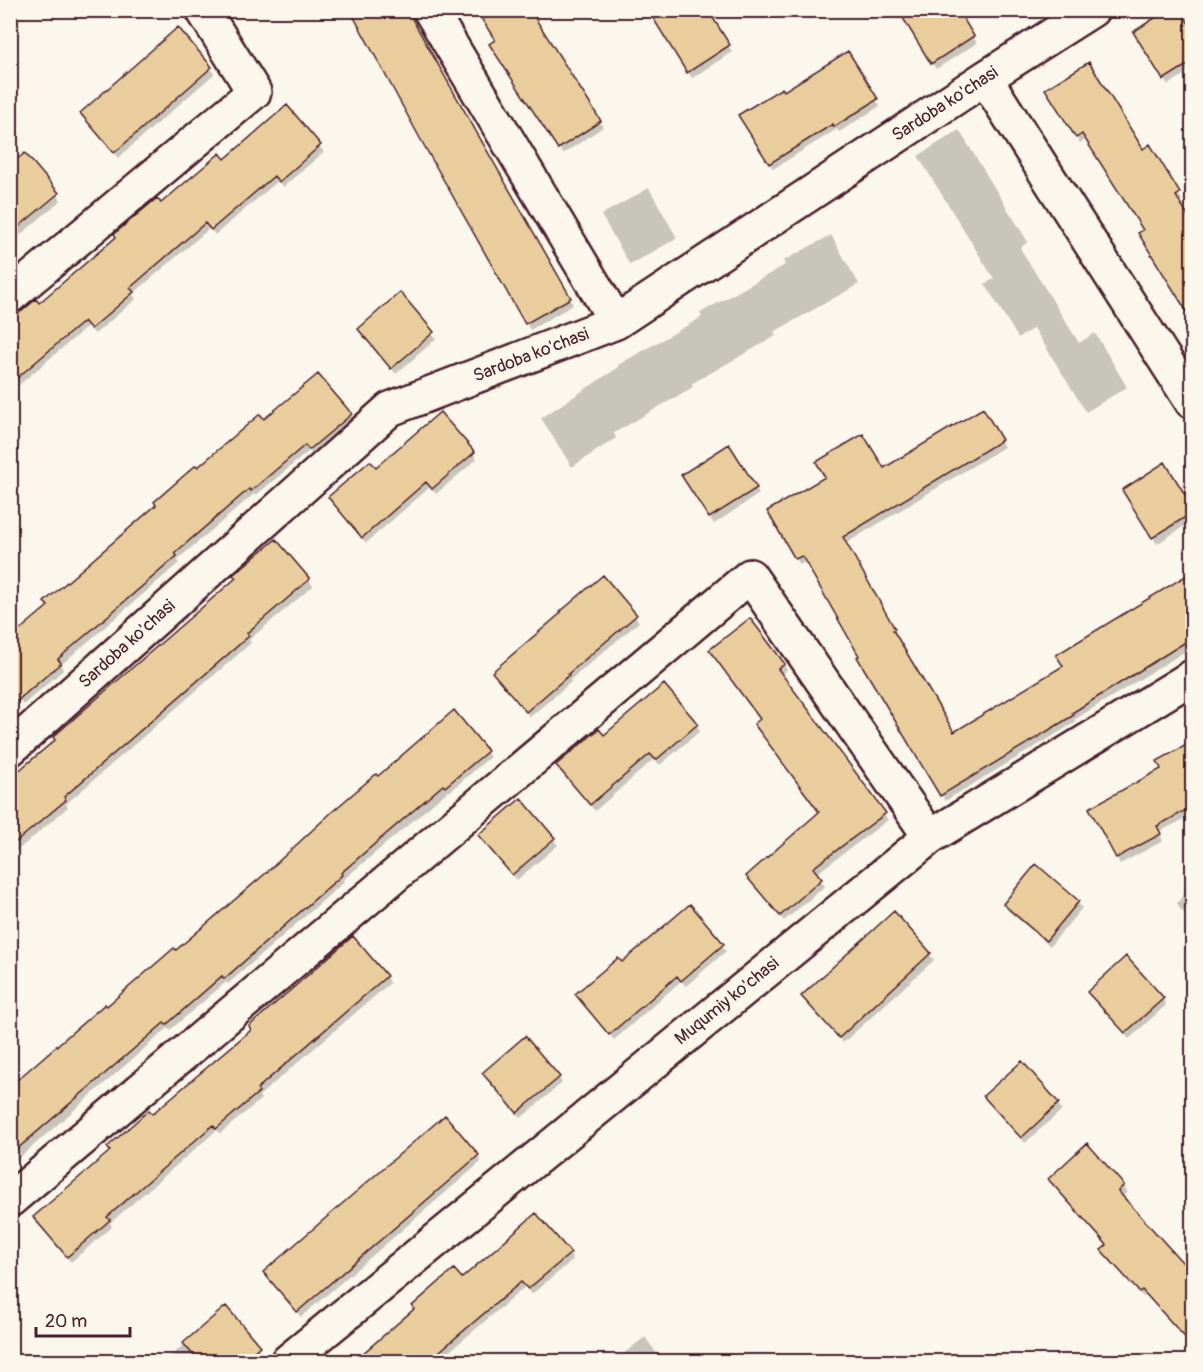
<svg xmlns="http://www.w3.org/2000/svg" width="1203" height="1372" font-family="Pangolin,sans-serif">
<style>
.shadow{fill:#0003}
.building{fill:#e9cd9d;stroke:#4a1f2b;stroke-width:1.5}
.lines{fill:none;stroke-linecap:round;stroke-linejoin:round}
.minor-casing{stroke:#4a1f2b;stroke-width:38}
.minor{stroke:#fbf7ec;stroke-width:33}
.labels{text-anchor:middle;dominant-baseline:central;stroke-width:6;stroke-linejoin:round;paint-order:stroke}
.street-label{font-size:18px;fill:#4a1f2b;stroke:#fbf7ec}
</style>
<rect width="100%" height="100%" fill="#fbf7ec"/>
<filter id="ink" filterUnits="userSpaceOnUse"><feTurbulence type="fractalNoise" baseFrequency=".0167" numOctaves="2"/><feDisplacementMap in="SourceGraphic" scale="12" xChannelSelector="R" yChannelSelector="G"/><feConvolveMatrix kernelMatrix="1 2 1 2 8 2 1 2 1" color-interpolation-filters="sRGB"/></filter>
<g filter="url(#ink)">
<path class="shadow" d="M352 10H409L418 32 573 305 530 330Z
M477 10H535L530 14 603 127 563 154 495 50 497 41Z
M648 10H706L732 52 692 78Z
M957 10 977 43 936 69 903 15Z
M1170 10H1192V70L1168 85 1135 32Z
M848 53 880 106 839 132 837 129 773 169 740 116 783 93Z
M211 68 214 74 118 158 82 113Z
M1047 90 1143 151 1149 146 1182 200 1178 203 1192 226V318L1140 233 1144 230 1087 139 1080 143Z
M287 107 324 152 283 187 278 181 215 235 210 228 133 294 136 299 95 334 88 326 13 390 19 399 10 406V317L39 305 161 205 225 161Z
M959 130 1028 242 1020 248 1079 343 1095 333 1127 387 1086 412 1034 328 1018 338 985 284 994 279 918 156Z
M10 167 57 194 61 200 10 244Z
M649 188 677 238 630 265 601 215Z
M831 235 859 284 774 332 776 336 691 384 693 387 614 433 616 438 572 467 541 418 619 367 618 365 702 317 700 313 785 265 783 261Z
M400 295 436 339 396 374 360 329Z
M982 410 1004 447 845 544 897 635 895 637 953 734 1064 667 1058 656 1192 573V647L1074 720 1076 722 945 801 863 664 862 657 806 561 800 565 769 511 884 470Z
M351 415 354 421 313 455 309 451 255 496 254 494 178 559 179 563 61 665 63 670 23 705 20 701 10 709V639L49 607 198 469 264 421Z
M729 446 759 494 714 524 683 475Z
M473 453 477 459 436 494 430 487 366 543 330 498 376 470Z
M1165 464 1192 509V521L1157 544 1124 490Z
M309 580 313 586 249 640 251 643 66 804 68 807 10 857V781Z
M635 616 639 622 570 680 571 682 530 717 494 673Z
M714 656 783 664 787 670 781 675 888 820 816 874 825 886 784 921 751 882 820 813 762 720Z
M697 725 700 731 660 765 654 759 595 811 562 772 604 737Z
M1192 744V815L1159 832 1163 841 1120 864 1091 808 1163 770 1159 761Z
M486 751 490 757 449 792 448 791 343 880 344 882 228 984 226 982 170 1030 168 1028 10 1166V1089L176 952 378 778Z
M521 800 558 845 517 880 484 841Z
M1192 885V920L1180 909 1177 903Z
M1078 902 1082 908 1050 946 1008 911 1005 904Z
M690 906 726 951 686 986 681 981 614 1040 577 995 621 965Z
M894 913 934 960 843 1043 803 996Z
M353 938 390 983 259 1096 261 1099 220 1134 217 1130 110 1223 112 1227 71 1262 38 1223 152 1116 253 1031Z
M1093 998 1163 999 1166 1005 1129 1039Z
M1192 1022V1036L1187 1029Z
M558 1077 562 1083 521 1118 488 1079Z
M985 1096 1058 1104 1062 1110 1025 1143Z
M1087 1145 1123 1186 1127 1192 1122 1197 1192 1275V1346L1146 1295 1143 1297 1107 1256 1108 1246 1050 1179Z
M478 1156 481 1162 301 1317 269 1278Z
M569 1254 573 1260 532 1294 525 1287 437 1362H358L462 1280Z
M10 1294 18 1305 10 1312Z
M226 1308 262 1353 253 1362H164Z
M645 1337 663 1362H613Z"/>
<path class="building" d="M350 10H407L571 298 525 324 421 140Z
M476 10H530L601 121 558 149 489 44 495 40Z
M648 10H708L730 45 687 73Z
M898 10H958L974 36 931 64Z
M1167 10H1181L1192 29V62L1163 80 1133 32Z
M178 27 212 67 114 153 80 113Z
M848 51 878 99 834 127 833 124 769 164 738 115 782 88 784 91Z
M1089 62 1143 149 1150 144 1180 193 1176 196 1192 223V320L1138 233 1143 230 1082 134 1076 138 1045 89Z
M287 105 321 145 279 182 274 176 211 230 205 223 130 288 134 292 91 329 84 321 10 384V315L22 311 36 299 39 303 116 237 114 234 157 198 161 203 220 153 225 159Z
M25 153 59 193 10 234V165Z
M400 292 434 332 391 369 358 329Z
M318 374 352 414 309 450 305 445 251 491 249 489 175 553 177 556 58 659 61 663 10 707V638L48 606 44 602 156 505 154 502 196 465 198 467 260 414 264 419Z
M983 408 1002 440 843 537 895 629 893 630 954 732 1063 666 1056 655 1192 572V638L1072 713 1074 715 940 796 857 657 859 656 802 556 795 559 767 511 825 477 816 462 863 434 884 468Z
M440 412 475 452 432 489 426 482 362 538 328 497 370 461 376 467Z
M729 444 757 488 709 518 681 475Z
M1165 462 1192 506V513L1152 538 1122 490Z
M276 539 310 579 247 633 249 636 64 797 66 800 10 847V778L55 740 53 737 110 687 236 578 233 575Z
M603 575 637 615 568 674 569 675 526 712 492 672 561 613 560 612Z
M750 618 785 664 778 669 886 813 813 868 822 879 780 916 746 876 819 812 754 724 760 719 709 650Z
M664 684 698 724 656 760 650 754 590 805 556 765 599 729 604 735Z
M454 710 488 751 445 787 443 785 341 873 342 875 224 979 222 976 166 1025 164 1023 10 1155V1086L105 1004 107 1006 174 948 176 950 266 873 333 811 376 774 378 776Z
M1192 742V807L1157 826 1161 834 1116 858 1089 808 1161 769 1157 761Z
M521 798 555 838 512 875 478 835Z
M1036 864 1079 901 1046 941 1003 904Z
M690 904 724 944 681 981 677 976 609 1035 575 994 618 958 622 962Z
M894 911 931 953 839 1038 801 996Z
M353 936 387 976 257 1089 259 1092 216 1129 213 1125 107 1217 110 1220 67 1257 33 1217 110 1151 107 1147 149 1110 152 1114 251 1030 249 1026Z
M1126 956 1164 998 1125 1033 1087 992Z
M525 1036 560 1077 517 1113 482 1073Z
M1022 1061 1059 1103 1021 1138 983 1096Z
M445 1115 479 1155 297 1312 263 1272Z
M1087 1143 1124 1185 1118 1191 1192 1273V1345L1142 1290 1139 1292 1101 1250 1107 1245 1048 1179Z
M536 1213 571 1253 528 1289 521 1282 427 1362H353L414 1309 412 1306 454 1269 462 1278Z
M226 1306 260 1346 242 1362H199L183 1343Z"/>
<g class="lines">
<defs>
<path id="minor" d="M430 10 616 322
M985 78 1192 402
M10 296 254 92 203 10
M10 749 390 409 616 322 985 78 1092 10
M10 1200 750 576 930 837
M287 1362 930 837 1192 677"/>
</defs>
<use href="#minor" class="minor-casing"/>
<use href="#minor" class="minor"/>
</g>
</g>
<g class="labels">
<g class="street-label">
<text transform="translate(945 104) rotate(-33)">Sardoba ko'chasi</text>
<text transform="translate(531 355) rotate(-21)">Sardoba ko'chasi</text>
<text transform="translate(127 644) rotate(-42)">Sardoba ko'chasi</text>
<text transform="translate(727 1001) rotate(-39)">Muqumiy ko'chasi</text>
</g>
</g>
<rect width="1203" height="1372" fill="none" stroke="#fbf7ec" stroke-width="36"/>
<rect x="18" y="18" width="1167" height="1336" fill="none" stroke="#4a1f2b" stroke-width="2" filter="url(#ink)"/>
<path d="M36 1327v9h94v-9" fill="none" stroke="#4a1f2b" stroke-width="3"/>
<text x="45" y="1327" font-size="18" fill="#4a1f2b" stroke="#fbf7ec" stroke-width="4.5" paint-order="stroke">20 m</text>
</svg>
